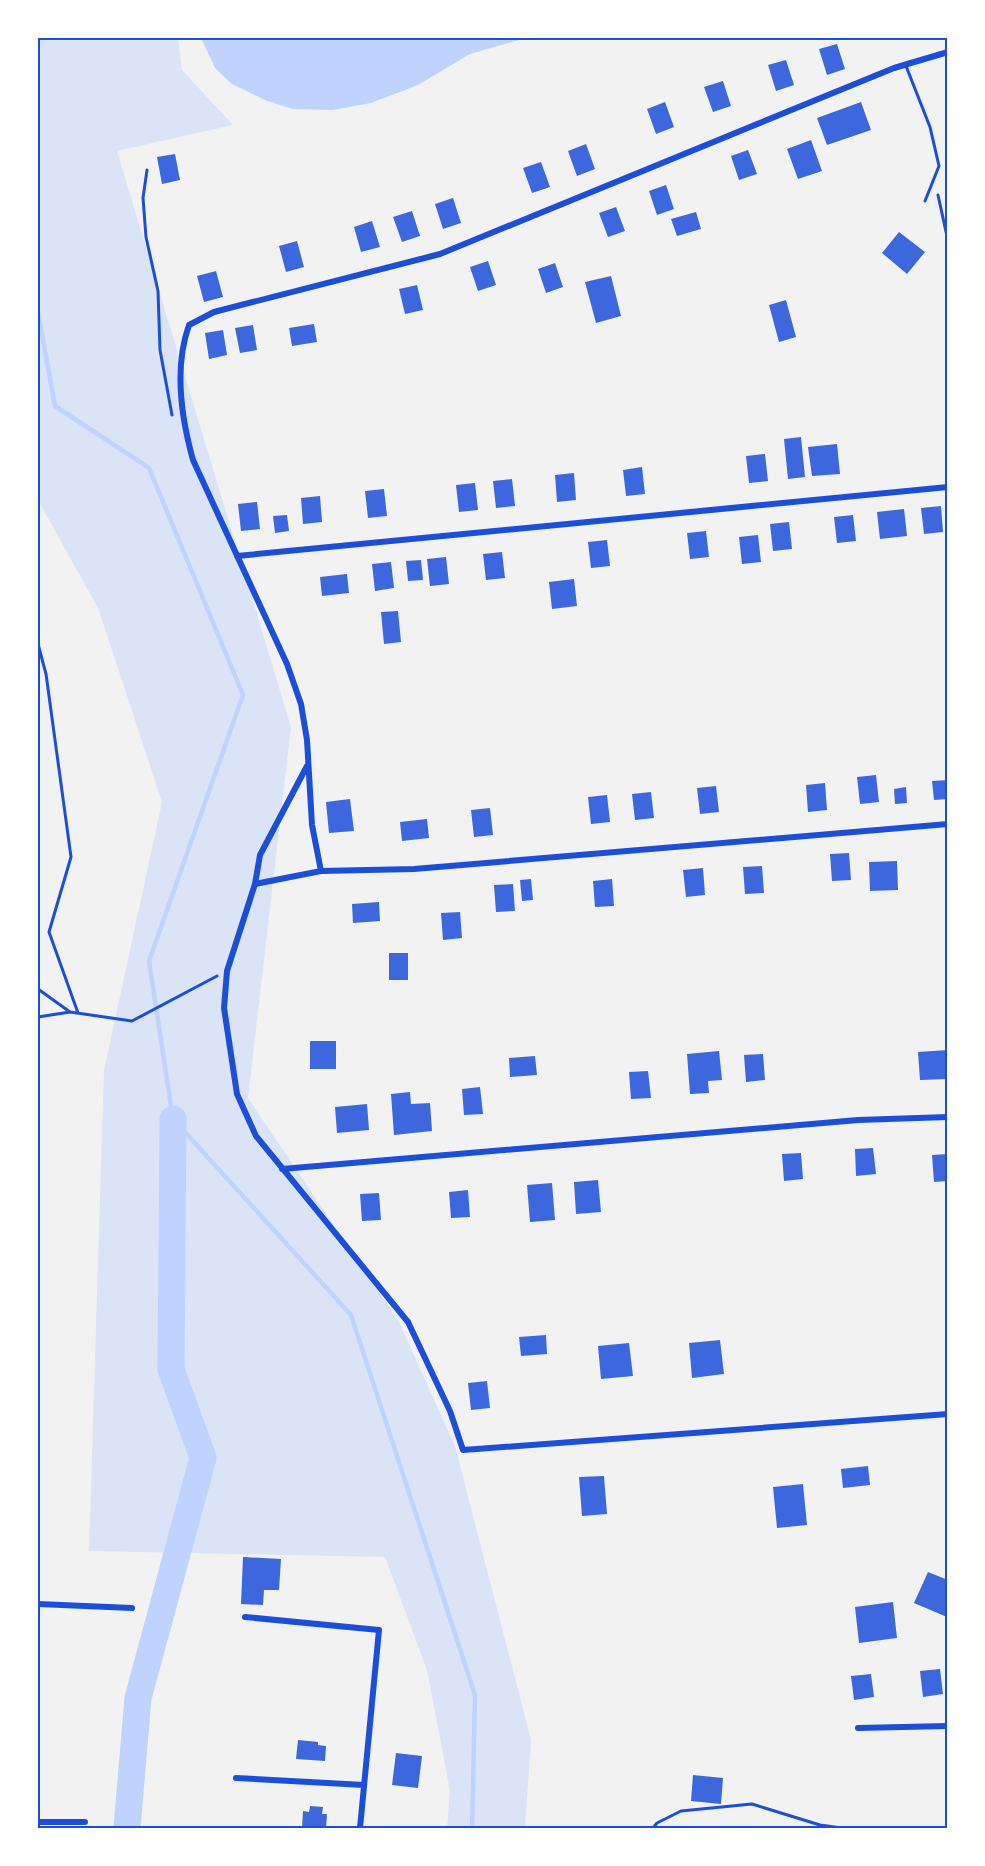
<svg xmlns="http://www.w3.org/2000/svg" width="985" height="1866" font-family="'Work Sans',sans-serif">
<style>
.green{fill:#dbe4f7}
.water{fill:#bfd3fe}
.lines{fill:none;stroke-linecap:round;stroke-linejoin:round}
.stream{stroke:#bfd3fe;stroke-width:4.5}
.river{stroke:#bfd3fe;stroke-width:27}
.building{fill:#3d67dc}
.path{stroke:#1d4ed8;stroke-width:3}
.service{stroke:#1d4ed8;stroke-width:3}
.minor{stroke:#1d4ed8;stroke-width:6}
.neatline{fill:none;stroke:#1d4ed8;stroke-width:2}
</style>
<rect width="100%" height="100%" fill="#f2f2f2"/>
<path class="green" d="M38 38H178L182 70 233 125 117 151 291 727 248 1098 398 1320 455 1446 531 1740 525 1828H447L450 1791 427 1670 385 1557 89 1551 104 1070 162 802 98 608 38 500Z"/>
<path class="water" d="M201 38H526L470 54 418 85 371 103 333 110 293 109 267 101 232 84 215 68Z"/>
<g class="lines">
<path class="stream" d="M38 312 55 406 149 468 243 695 149 961 173 1119 351 1315 475 1695 472 1828"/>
<path class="river" d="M127 1828 138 1698 203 1458 171 1369 173 1119"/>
</g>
<path class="building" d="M837 44 845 69 827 75 819 49Z
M786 60 794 85 776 91 768 65Z
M723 81 731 106 713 112 704 87Z
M665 102 674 127 656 134 647 109Z
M861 102 871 130 827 145 817 118Z
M811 140 822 171 798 179 787 149Z
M586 144 595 169 577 176 568 151Z
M748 150 757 174 739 180 731 156Z
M175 154 180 180 162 184 157 157Z
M541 162 550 187 532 193 523 168Z
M666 185 674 209 657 215 649 191Z
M453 198 461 223 443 229 435 204Z
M616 207 625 231 608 237 599 213Z
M412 211 420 236 402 242 393 217Z
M696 212 701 229 677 236 671 219Z
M372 221 380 247 361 252 354 227Z
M899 232 925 252 907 274 882 253Z
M297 241 304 267 286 272 279 246Z
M488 261 496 285 478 291 470 267Z
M555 263 563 287 546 293 538 269Z
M216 271 223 297 204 302 197 276Z
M611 276 621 316 596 323 585 282Z
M417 285 423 310 405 314 399 289Z
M786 300 796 337 779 342 769 305Z
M314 324 317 342 292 346 289 328Z
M253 325 257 350 240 353 235 328Z
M223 330 227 355 209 359 205 333Z
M801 437 805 477 788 479 784 439Z
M837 444 840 474 812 476 808 447Z
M765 454 768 481 749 483 746 456Z
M642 467 645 494 626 496 623 470Z
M574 473 576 500 557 502 555 475Z
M512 479 515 506 496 508 493 481Z
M475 483 478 510 459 512 456 485Z
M384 489 387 516 368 518 365 491Z
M320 496 322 522 303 524 301 498Z
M257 502 260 529 241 531 238 504Z
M941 506 943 532 924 534 921 508Z
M904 509 907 536 880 539 877 512Z
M287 515 289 531 275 533 273 516Z
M853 515 856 541 837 543 834 517Z
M789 522 792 549 773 551 770 524Z
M706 531 709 557 690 559 687 533Z
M758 535 761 562 742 564 739 537Z
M607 540 610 566 591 568 588 542Z
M502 552 505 578 486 580 483 554Z
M446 557 449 584 430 586 427 559Z
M421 560 423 580 408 581 406 561Z
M391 562 394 588 375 591 372 564Z
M347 574 349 593 322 596 320 577Z
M574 579 577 606 552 609 549 582Z
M398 611 401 642 384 644 381 612Z
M876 775 879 802 860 804 857 777Z
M948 780V799L934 800 932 781Z
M825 783 827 810 808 812 806 785Z
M716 786 719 812 700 814 697 788Z
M906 787 907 803 895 804 894 789Z
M651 792 654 818 635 820 632 794Z
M607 795 610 822 591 824 588 797Z
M350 799 354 831 329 833 326 802Z
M490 808 493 835 474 837 471 810Z
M427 819 429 838 402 841 400 822Z
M849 853 851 880 832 881 830 854Z
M897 861 898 890 870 891 869 862Z
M762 866 764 893 745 894 743 867Z
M703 868 705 895 686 897 683 870Z
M531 879 533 900 522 901 520 880Z
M612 879 614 906 595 907 593 881Z
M513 884 515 911 496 912 494 885Z
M379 902 380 921 353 923 352 904Z
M460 912 462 938 443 940 441 913Z
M389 953H408V980H389Z
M310 1041H336V1069H310Z
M948 1050V1079L920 1080 918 1052Z
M719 1051 722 1080 708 1081 709 1093 690 1094 687 1054Z
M763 1054 765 1080 746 1082 744 1055Z
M535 1056 537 1075 510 1077 509 1058Z
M648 1071 651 1098 631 1099 629 1072Z
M480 1087 483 1114 464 1115 462 1089Z
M410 1092 411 1104 430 1103 432 1131 394 1135 391 1094Z
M367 1104 369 1130 337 1133 335 1107Z
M873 1148 876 1174 856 1176 855 1149Z
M801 1153 803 1179 784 1181 782 1154Z
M948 1154V1181L934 1182 932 1155Z
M598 1180 601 1212 576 1214 574 1182Z
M552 1183 555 1220 530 1222 527 1185Z
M468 1190 470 1217 451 1218 449 1192Z
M379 1193 381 1220 362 1221 360 1194Z
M546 1335 547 1354 521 1356 519 1337Z
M720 1340 724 1374 692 1378 689 1343Z
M629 1343 633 1376 601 1379 598 1346Z
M487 1381 490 1408 471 1410 468 1383Z
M868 1466 870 1485 843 1488 841 1469Z
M604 1476 607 1514 582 1516 579 1477Z
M803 1484 807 1525 777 1528 773 1487Z
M243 1557 281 1559 279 1590H264L263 1605 241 1604Z
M928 1572 948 1580 947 1617 914 1603Z
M893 1602 897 1638 859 1643 855 1607Z
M940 1669 943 1694 923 1697 920 1671Z
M871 1674 874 1697 854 1700 851 1676Z
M298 1740 318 1742V1745L326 1746 325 1761 296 1759Z
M396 1753 422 1756 418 1788 392 1785Z
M693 1775 723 1778 721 1804 691 1801Z
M310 1806 323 1807 322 1814H327L326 1828H302L303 1811 309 1812Z"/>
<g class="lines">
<path class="path" d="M147 170 143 198 146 237 158 291 160 350 172 415
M938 195 948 241
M38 644 46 674 71 857 49 932 78 1013
M38 989 70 1012 132 1021 217 976
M38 1017 70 1012
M653 1828 657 1823 681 1811 752 1804 820 1825 842 1828
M942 1828 948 1827"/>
<path class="service" d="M906 66 930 127 939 166 925 201"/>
<path class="minor" d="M237 556 948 487
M948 824 414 869 321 871 255 884 227 971 224 1008 237 1094 256 1136 408 1322 450 1411 463 1450 948 1414
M321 871 312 825 307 740 301 704 287 664 193 460C181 417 174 367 189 325L214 312 440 254 894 68 948 52
M255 884 260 855 307 766
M282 1169 858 1120 948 1117
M38 1604 132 1608
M245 1617 379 1630 360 1828
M858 1728 948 1726
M236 1778 364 1785
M38 1822H85"/>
</g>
<rect width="985" height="1866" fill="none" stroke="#ffffff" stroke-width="78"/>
<rect x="39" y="39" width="907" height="1788" class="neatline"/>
</svg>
